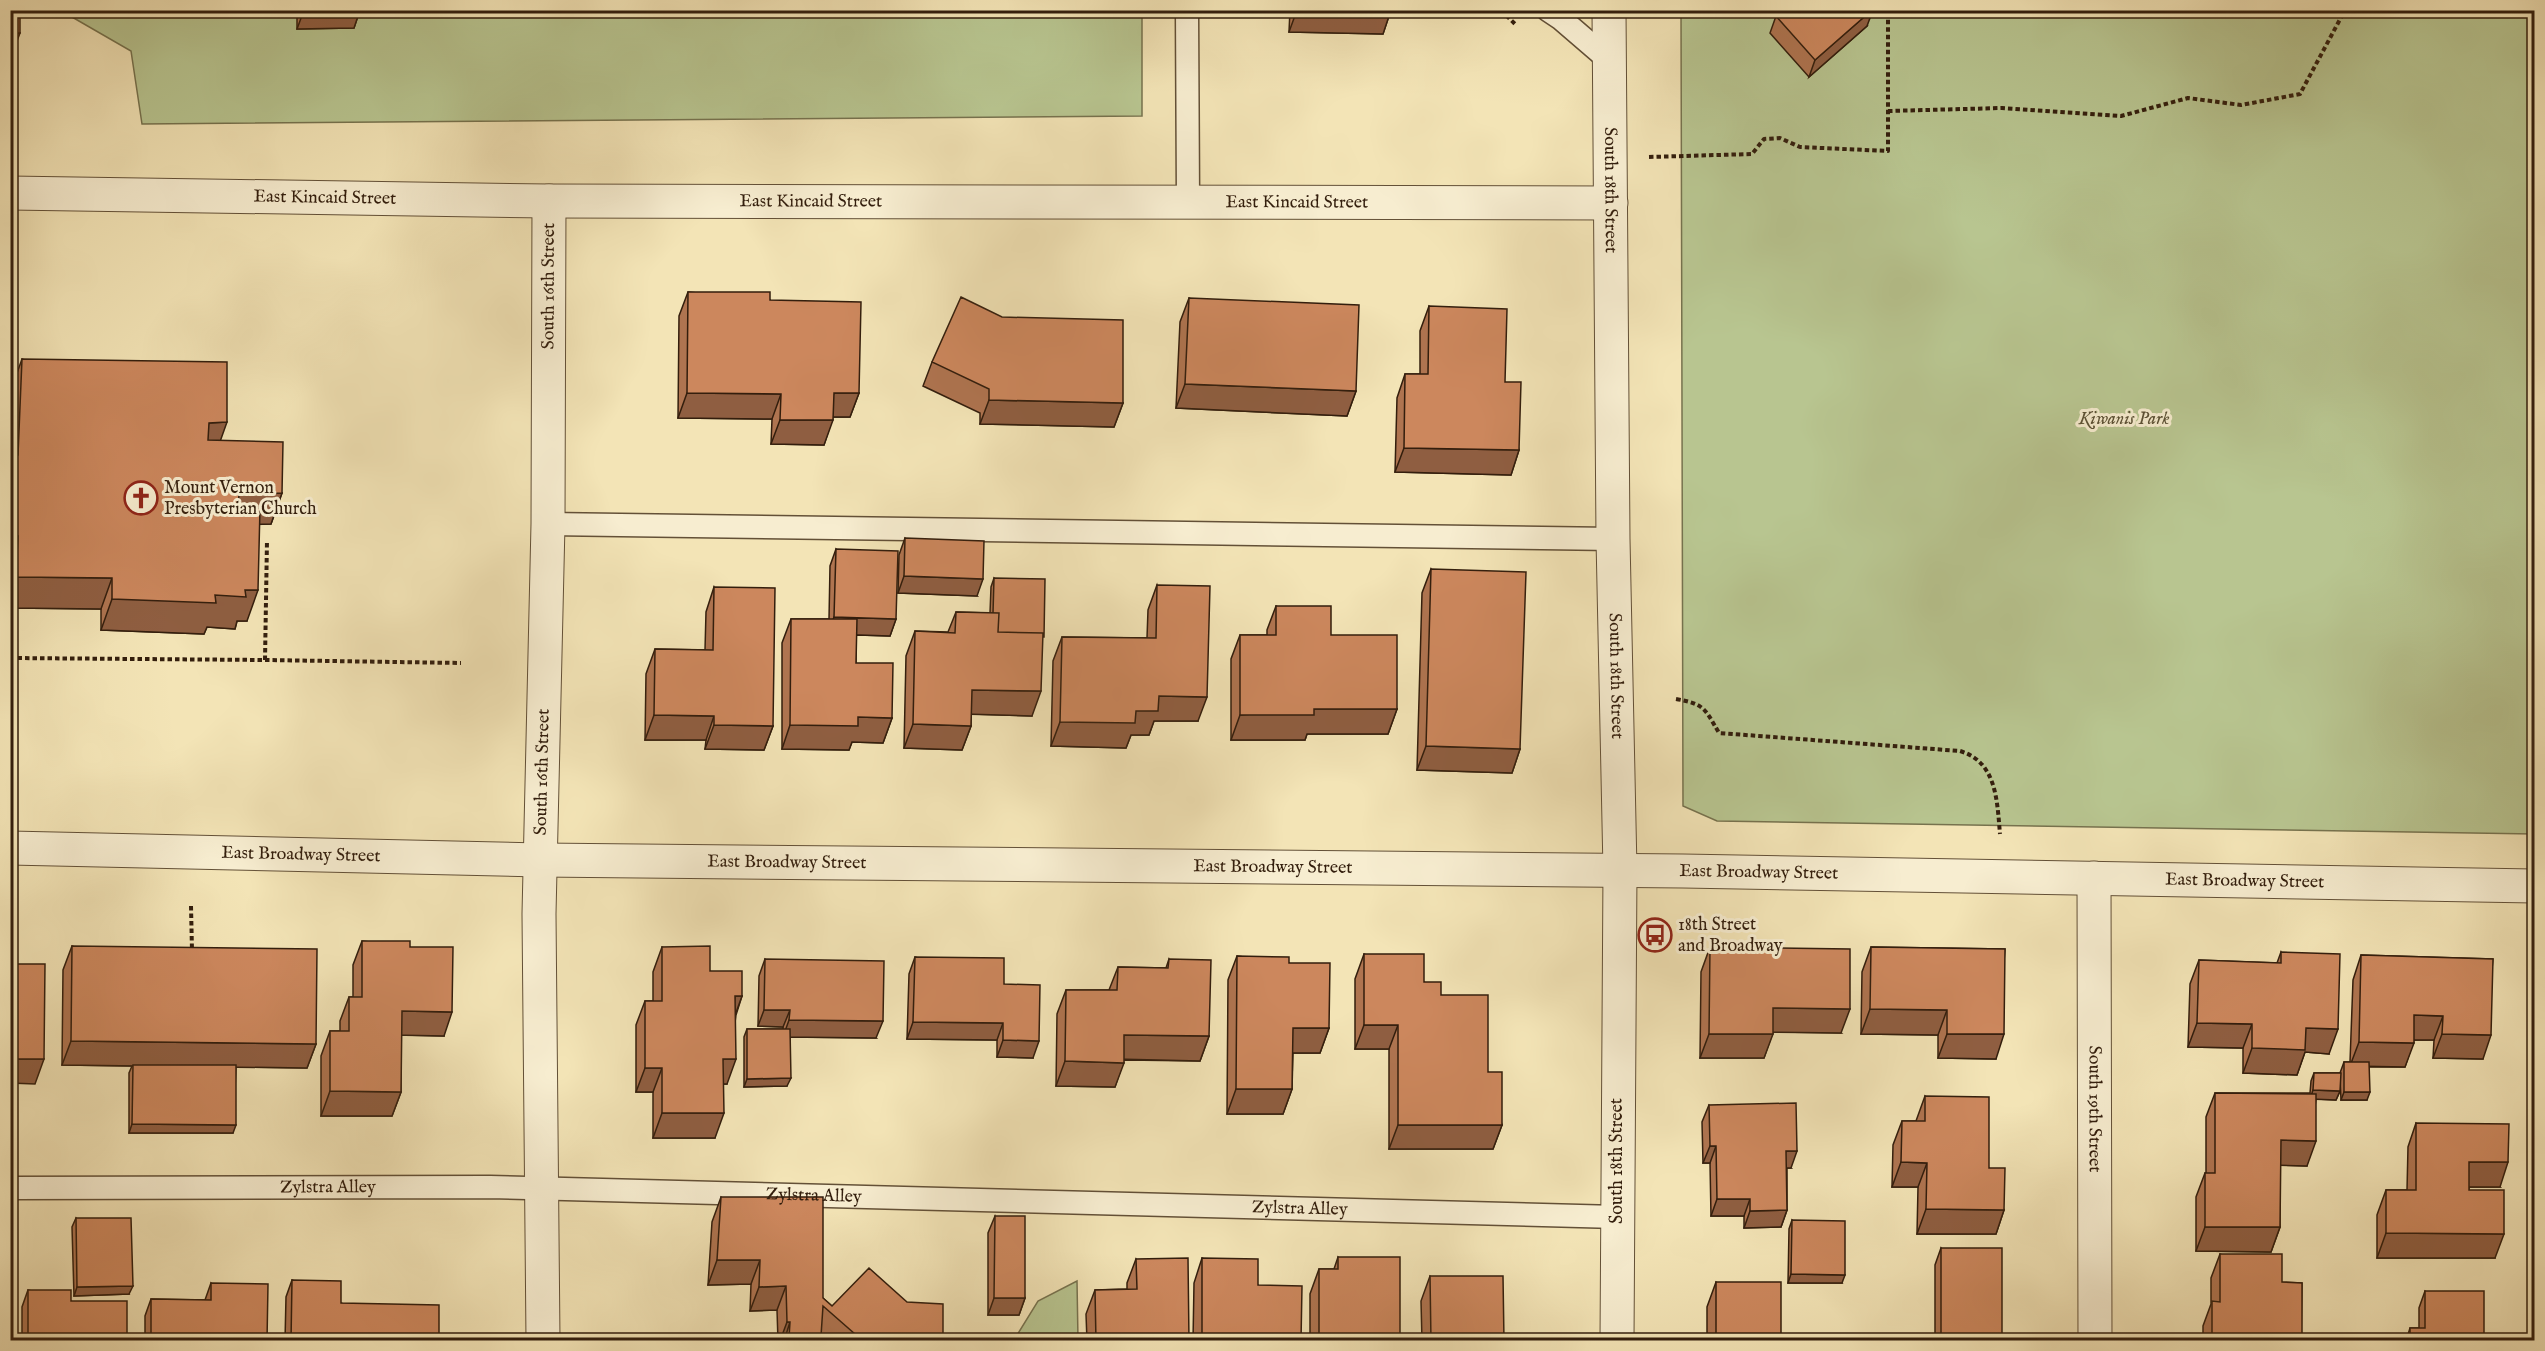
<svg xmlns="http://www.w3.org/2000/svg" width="2545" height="1351" font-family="'IM FELL English',serif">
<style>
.green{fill:#b8c590;stroke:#76724e;stroke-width:1.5}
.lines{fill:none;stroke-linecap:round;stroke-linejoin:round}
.service-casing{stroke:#635037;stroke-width:25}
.minor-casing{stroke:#635037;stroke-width:35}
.tertiary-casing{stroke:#635037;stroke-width:35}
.path{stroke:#331e0d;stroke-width:4;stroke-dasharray:4.5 3;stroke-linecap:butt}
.service{stroke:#f7edd0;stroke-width:22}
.minor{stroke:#f7edd0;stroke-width:33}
.tertiary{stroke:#f7edd0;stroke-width:33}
.wall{fill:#af7450;stroke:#331e0d;stroke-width:1.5}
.shaded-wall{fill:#8f5e41;stroke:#331e0d;stroke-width:1.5}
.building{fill:#cc875d;stroke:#331e0d;stroke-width:1.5}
.labels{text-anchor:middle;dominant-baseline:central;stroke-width:6;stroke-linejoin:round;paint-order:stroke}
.street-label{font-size:18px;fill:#331e0d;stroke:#f7edd0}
.park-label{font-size:18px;font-style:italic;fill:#5b5034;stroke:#f7edd0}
.poi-label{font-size:18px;fill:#331e0d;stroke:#f7edd0;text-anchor:start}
</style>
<rect width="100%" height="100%" fill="#f3e4b6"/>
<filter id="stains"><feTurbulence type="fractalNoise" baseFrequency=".00333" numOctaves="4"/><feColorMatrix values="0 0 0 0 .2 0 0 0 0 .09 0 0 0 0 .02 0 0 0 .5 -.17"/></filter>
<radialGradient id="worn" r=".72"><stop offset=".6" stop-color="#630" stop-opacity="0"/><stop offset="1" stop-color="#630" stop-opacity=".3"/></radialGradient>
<path class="green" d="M65 10 1142 11V116L142 124 131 51 65 13Z
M1681 11H2534V834L1717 821 1683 806Z
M1077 1281 1078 1340H1014L1038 1301Z"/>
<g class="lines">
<defs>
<g id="service">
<path d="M1187 10 1188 202"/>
<path d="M1548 10 1560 18 1610 61"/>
<path d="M548 524 1613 539"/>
<path id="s1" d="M10 1188 490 1187 1617 1217"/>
</g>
<g id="minor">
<path id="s2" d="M10 193 549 201 1611 203"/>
<path id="s3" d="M10 848 540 860 1683 871 2534 886"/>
<path id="s4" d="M2094 878 2095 1340"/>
<path id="s5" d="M543 1340 539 914 548 524 549 201"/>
</g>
<g id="tertiary">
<path id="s6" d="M1609 10 1613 539 1620 870 1617 1340"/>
</g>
</defs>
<use href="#service" class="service-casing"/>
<use href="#minor" class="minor-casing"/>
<use href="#tertiary" class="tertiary-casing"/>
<path class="path" d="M1501 10 1516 25
M1888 111 2002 108 2121 116 2188 98 2241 105 2300 94 2345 10
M1649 157 1752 154 1764 139 1780 138 1800 147 1888 151V10
M10 658 265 660 267 540
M265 660 461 663
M1676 699C1705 704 1705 709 1719 733L1960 751C1997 762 1997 801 2000 834
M191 906 192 951"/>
<use href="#service" class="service"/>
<use href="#minor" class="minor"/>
<use href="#tertiary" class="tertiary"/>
</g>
<path class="wall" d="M297 10H360L354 28 297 29Z
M1290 10H1391L1383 34 1289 32Z
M1776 16 1867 26 1809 77 1770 33Z
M688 292 770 300 859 393 850 417H833L824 445 771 444 772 419 678 418 679 316Z
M1189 298 1356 391 1347 416 1176 408 1180 322Z
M1429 306 1505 382 1519 450 1511 475 1395 472 1397 398 1405 374H1420V331Z
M22 359 220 440 282 493 271 524H259L247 621H237L235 629 207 627 204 634 101 630V609L10 608 11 390Z
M932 362 1123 403 1114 427 980 424V413L923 386Z
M905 538 977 596 898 593 899 555Z
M836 549 896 619 890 636 856 635V663L892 718 883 743 852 742 849 750 782 749V643L791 619H829L830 566Z
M1431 569 1520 749 1512 773 1417 770 1422 593Z
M994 578 1042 642 1032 716 971 714V726L962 750 904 748 906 656 915 631 948 632 956 612 990 613 991 587Z
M1157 585 1198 721H1154L1149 735H1131L1126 748 1051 746 1053 661 1062 637 1147 638 1148 610Z
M714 587 773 726 764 750 705 749 706 740H645L646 674 655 649 705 650 706 612Z
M1276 606 1331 635 1397 709 1388 734H1307L1305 740H1231V659L1240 635H1267V630Z
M362 941 410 947 444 1036 401 1035V1092L392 1116H321V1056L330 1031H340V1021L349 997H353V965Z
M72 946 316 1044 307 1068 236 1067 233 1133H129V1073L132 1066 62 1065 63 970Z
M662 947 710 971 742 996 736 1015 727 1084H723L715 1138H653V1092H636V1025L645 1001H653V972Z
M1710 947 1841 1033 1773 1032 1764 1058H1700L1701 972Z
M1871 947 2005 949 1996 1059 1938 1058V1035L1861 1034 1862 972Z
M2281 952 2329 1054 2305 1052 2297 1075 2243 1073V1048L2188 1047 2190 984 2199 960 2277 963Z
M1364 954 1424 982 1441 995 1488 1072 1502 1125 1493 1149H1389V1049H1355V979Z
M2361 955 2493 959 2483 1059 2433 1058 2434 1040H2414L2405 1067H2369L2367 1100H2341L2340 1076V1091L2336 1100 2316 1099 2307 1166 2280 1165V1227L2271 1252 2196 1251V1197L2205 1173H2206V1117L2215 1093H2310L2311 1081 2314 1073H2340L2344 1062H2350L2353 980Z
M1237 956 1289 963 1329 1028 1320 1053H1293L1292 1089 1283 1114H1227L1228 980Z
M915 957 1004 984 1033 1058 997 1057V1040L907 1039 909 974Z
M765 959 876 1038 790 1037 787 1086 744 1087V1037L747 1029H783V1027L758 1026 759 976Z
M1169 959 1209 1036 1200 1061 1124 1060 1115 1087 1056 1086 1057 1014 1066 990H1109L1118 967 1166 968Z
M1925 1096 1989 1168 2004 1210 1996 1234H1917L1918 1187H1892L1893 1145 1902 1121H1916Z
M1709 1105 1791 1168H1787V1210L1781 1227 1744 1228V1216H1711L1710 1163H1703L1702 1122Z
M2416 1123 2500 1187H2469V1190L2495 1258H2377V1215L2386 1190H2407L2408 1147Z
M721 1197 823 1298 832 1306 943 1341H826L821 1337 820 1341H778L777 1310 750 1311 751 1284 708 1285 712 1222Z
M995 1216 1025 1298 1019 1315H988V1233Z
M76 1218 129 1294 74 1296 72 1227Z
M1792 1220 1842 1283H1788L1789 1229Z
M1941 1248 2002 1341H1935V1265Z
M2220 1254 2282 1282 2302 1283 2301 1341H2203V1326L2211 1304V1278Z
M1338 1257 1400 1341H1310V1294L1319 1269H1334Z
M1202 1258 1258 1285 1301 1341H1193L1194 1283Z
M1136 1259 1189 1341H1087L1086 1314 1095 1290 1127 1289V1283Z
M1430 1276 1504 1341H1422L1421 1301Z
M292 1280 341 1303 439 1341H285L286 1297Z
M1716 1282 1781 1341H1707V1307Z
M211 1283 267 1341H145V1316L151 1299 205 1300Z
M28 1290 71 1301 127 1341H22V1307Z
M2425 1291 2484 1341H2406L2410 1328H2419V1308Z"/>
<path class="shaded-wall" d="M12 10H26L25 14 11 13Z
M304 10H360L354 28 297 29Z
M1297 10H1391L1383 34 1289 32Z
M1872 10H1873L1867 26 1809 77 1815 60Z
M10 33H20L11 57H10Z
M1185 384 1356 391 1347 416 1176 408Z
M687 393 781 394 772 419 678 418Z
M834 393H859L850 417H825Z
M989 400 1123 403 1114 427 980 424Z
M780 420H833L824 445 771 444Z
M227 422 216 453 198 454 209 423Z
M1404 448 1519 450 1511 475 1395 472Z
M282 493 271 524 227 525 239 494Z
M10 536H18L10 555Z
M904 576 983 579 977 596 898 593Z
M16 577 112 578 101 609 10 608V592Z
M245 590H258L247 621H237L235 629 207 627 204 634 101 630 112 599 215 595Z
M834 617 896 619 890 636 828 634Z
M972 690 1041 691 1032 716 963 714Z
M1159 696 1207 697 1198 721H1154L1149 735H1131L1126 748 1051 746 1060 722Z
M1314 709H1397L1388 734H1307L1305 740H1231L1240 715Z
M654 715 714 716 706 740H645Z
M858 717 892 718 883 743 852 742 849 750 782 749 790 725Z
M913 724 971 726 962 750 904 748Z
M714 725 773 726 764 750 705 749Z
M1426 746 1520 749 1512 773 1417 770Z
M735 996H742L733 1021Z
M1773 1008 1850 1009 1841 1033 1764 1032Z
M1870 1009 1947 1010 1938 1035 1861 1034Z
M764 1010H790L783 1027 758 1026Z
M402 1011 452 1012 444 1036 393 1035Z
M2414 1015 2443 1016 2434 1040H2405Z
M789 1020 883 1021 876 1038 783 1037Z
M913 1022 1003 1023 997 1040 907 1039Z
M2197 1023 2252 1024 2243 1048 2188 1047Z
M1364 1025H1398L1389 1049H1355Z
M1293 1028H1329L1320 1053H1284Z
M2306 1028 2338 1029 2329 1054 2305 1052 2297 1075 2243 1073 2252 1048Z
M1709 1034H1773L1764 1058H1700Z
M1947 1034H2004L1996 1059 1938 1058Z
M2442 1034 2491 1035 2483 1059 2433 1058Z
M1124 1035 1209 1036 1200 1061 1115 1059Z
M1003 1040 1039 1041 1033 1058 997 1057Z
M71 1041 316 1044 307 1068 62 1065Z
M2359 1042 2414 1043 2405 1067 2350 1066Z
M10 1059H44L35 1084 10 1083Z
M723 1059H736L727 1084H714Z
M1065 1061 1124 1063 1115 1087 1056 1086Z
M645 1068H662L653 1092H636Z
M791 1078 787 1086 744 1087 747 1079Z
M1236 1089H1292L1283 1114H1227Z
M2313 1090 2340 1091 2336 1100 2310 1099Z
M330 1091 401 1092 392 1116H321Z
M2344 1092H2370L2367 1100H2341Z
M662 1113H724L715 1138H653Z
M132 1124 236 1125 233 1133H129Z
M1398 1125H1502L1493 1149H1389Z
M2281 1140 2316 1141 2307 1166 2272 1165Z
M1710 1146H1716L1710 1163H1703Z
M1786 1151H1797L1791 1168H1780Z
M1901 1162 1927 1163 1918 1187H1892Z
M2469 1162H2508L2500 1187H2460Z
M1717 1199H1750L1744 1216H1711Z
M1926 1209 2004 1210 1996 1234H1917Z
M1787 1210 1781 1227 1744 1228 1750 1211Z
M2205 1227H2280L2271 1252 2196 1251Z
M2386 1233 2504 1234 2495 1258H2377Z
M717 1260H760L751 1284 708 1285Z
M1791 1274 1845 1275 1842 1283H1788Z
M133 1286 129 1294 74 1296 77 1287Z
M786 1286 777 1310 750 1311 759 1287Z
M994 1298H1025L1019 1315H988Z
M787 1322H790L784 1341H780Z
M821 1336 820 1341H788L789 1338Z"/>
<path class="building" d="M10 10H20V33H10Z
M1783 10H1872L1815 60 1776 16Z
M688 292H770V300L861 302 859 393H834L833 420H780L781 394 687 393Z
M961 297 1002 317 1123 320V403L989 400V389L932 362Z
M1189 298 1359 305 1356 391 1185 384Z
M1429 306 1507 309 1505 382H1521L1519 450 1404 448 1405 374H1428Z
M22 359 227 362V422L209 423 208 440 283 442 282 493 239 494 238 508H260L258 590H245L246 597 215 595 216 603 112 599V578L16 577 18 536H10V455H18Z
M905 538 984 541 983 579 904 576Z
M836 549 898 551 896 619 834 617Z
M1431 569 1526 572 1520 749 1426 746Z
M994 578 1045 579 1044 637H1043V633L998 632 999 613H993Z
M1157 585 1210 586 1207 697 1159 696 1158 711H1136L1135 723 1060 722 1062 637 1156 638Z
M714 587 775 588 773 726 714 725V716L654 715 655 649 713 650Z
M1276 606H1331V635H1397V709H1314V715H1240V635H1276Z
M956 612 999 613 998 632 1043 633 1041 691 972 690 971 726 913 724 915 631 955 633Z
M791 619H857L856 663H893L892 718 858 717V726L790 725Z
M362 941H410V947H453L452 1012 402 1011 401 1092 330 1091V1031H349V997H362Z
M72 946 317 949 316 1044 71 1041Z
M710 946V971H742V996H735L736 1059H723L724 1113H662V1068H645V1001H662V947Z
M1710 947 1850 949V1009L1773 1008V1034H1709Z
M1871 947 2005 949 2004 1034H1947V1010L1870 1009Z
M2281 952 2340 954 2338 1029 2306 1028 2305 1050 2252 1048V1024L2197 1023 2199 960 2281 963Z
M1364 954H1424V982H1441V995H1488V1072H1502V1125H1398V1025H1364Z
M2361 955 2493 959 2491 1035 2442 1034 2443 1016 2414 1015V1043L2359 1042Z
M1237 956 1289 957V963H1330L1329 1028H1293L1292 1089H1236Z
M915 957 1004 958V984L1040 985 1039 1041 1003 1040V1023L913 1022Z
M765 959 884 961 883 1021 789 1020 790 1010H764Z
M1169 959 1211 960 1209 1036 1124 1035V1063L1065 1061 1066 990H1117L1118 967 1168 968Z
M10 964H45L44 1059H10Z
M747 1029H790L791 1078 747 1079Z
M2344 1062H2369L2370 1092H2344Z
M133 1065H236V1125L132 1124Z
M2314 1073H2341L2340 1091 2313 1090Z
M2215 1093 2316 1094V1141L2281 1140 2280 1227H2205V1173H2215Z
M1925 1096 1989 1097V1168H2005L2004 1210 1926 1209 1927 1163 1901 1162 1902 1121H1925Z
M1796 1103 1797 1151H1786L1787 1210 1750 1211V1199H1717L1716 1146H1710L1709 1105Z
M2416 1123 2509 1124 2508 1162H2469V1190H2504V1234L2386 1233V1190H2416Z
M721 1197H823V1298L832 1306 869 1268 907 1302 943 1304V1341H863L823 1306 821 1336 789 1338 790 1322H787L786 1286 759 1287 760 1260H717Z
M995 1216H1025V1298H994Z
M76 1218H131L133 1286 77 1287Z
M1792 1220 1845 1221V1275L1791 1274Z
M1941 1248H2002V1341H1941Z
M2220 1254H2282V1282L2302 1283V1340L2212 1341V1301L2220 1302Z
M1338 1257H1400V1341H1319V1269H1338Z
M1188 1258 1189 1341H1096L1095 1290 1137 1289 1136 1259Z
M1202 1258 1258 1259V1285L1302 1286 1301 1341H1202Z
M1430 1276H1503L1504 1341H1431Z
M292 1280 341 1281V1303L439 1305V1341H291Z
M1716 1282H1781V1341H1716Z
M211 1283 268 1284 267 1341H151V1299L211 1300Z
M28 1290H71V1301H127V1341H28Z
M2425 1291H2484V1341H2410V1328H2425Z"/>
<defs>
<symbol id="church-ring" viewBox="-11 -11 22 22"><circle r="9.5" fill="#f7edd0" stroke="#8f2418" stroke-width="1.5"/><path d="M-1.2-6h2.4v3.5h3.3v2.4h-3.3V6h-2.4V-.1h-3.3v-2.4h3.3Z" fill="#8f2418"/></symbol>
<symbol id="bus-ring" viewBox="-11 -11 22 22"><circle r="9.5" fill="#f7edd0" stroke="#8f2418" stroke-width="1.5"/><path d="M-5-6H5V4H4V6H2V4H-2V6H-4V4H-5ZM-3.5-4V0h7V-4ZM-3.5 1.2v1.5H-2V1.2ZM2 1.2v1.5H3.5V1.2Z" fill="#8f2418"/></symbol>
</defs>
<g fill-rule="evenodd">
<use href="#church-ring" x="122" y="479" width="38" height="38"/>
<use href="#bus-ring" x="1636" y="916" width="38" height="38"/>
</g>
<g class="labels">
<g class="street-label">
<text stroke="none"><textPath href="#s6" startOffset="180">South 18th Street</textPath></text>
<text stroke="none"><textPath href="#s2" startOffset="315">East Kincaid Street</textPath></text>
<text stroke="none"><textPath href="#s2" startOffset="801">East Kincaid Street</textPath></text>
<text stroke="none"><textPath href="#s2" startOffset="1287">East Kincaid Street</textPath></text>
<text stroke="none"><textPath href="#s5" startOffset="1054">South 16th Street</textPath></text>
<text stroke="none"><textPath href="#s6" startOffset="666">South 18th Street</textPath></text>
<text stroke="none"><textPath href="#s5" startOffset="568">South 16th Street</textPath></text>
<text stroke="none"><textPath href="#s3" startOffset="291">East Broadway Street</textPath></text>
<text stroke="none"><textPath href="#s3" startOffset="777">East Broadway Street</textPath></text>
<text stroke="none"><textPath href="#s3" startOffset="1263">East Broadway Street</textPath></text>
<text stroke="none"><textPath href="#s3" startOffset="1749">East Broadway Street</textPath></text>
<text stroke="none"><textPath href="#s3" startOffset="2235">East Broadway Street</textPath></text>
<text stroke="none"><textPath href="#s4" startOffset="231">South 19th Street</textPath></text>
<text transform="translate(1617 1161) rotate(-90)">South 18th Street</text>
<text stroke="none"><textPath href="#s1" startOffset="318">Zylstra Alley</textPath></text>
<text stroke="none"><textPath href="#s1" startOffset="804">Zylstra Alley</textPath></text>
<text stroke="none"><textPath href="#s1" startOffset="1290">Zylstra Alley</textPath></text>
</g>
<g class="park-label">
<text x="2124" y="419">Kiwanis Park</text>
</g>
<g class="poi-label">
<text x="164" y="488">Mount Vernon<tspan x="164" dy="21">Presbyterian Church</tspan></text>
<text x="1678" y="925">18th Street<tspan x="1678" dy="21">and Broadway</tspan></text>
</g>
</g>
<rect width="2545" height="1351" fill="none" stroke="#f3e4b6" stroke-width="36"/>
<rect x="12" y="12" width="2521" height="1327" fill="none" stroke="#331e0d" stroke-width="3"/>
<rect x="18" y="18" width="2509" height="1315" fill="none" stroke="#331e0d" stroke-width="1.5"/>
<rect width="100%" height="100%" filter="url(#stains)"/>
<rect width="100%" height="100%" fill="url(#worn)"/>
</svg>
